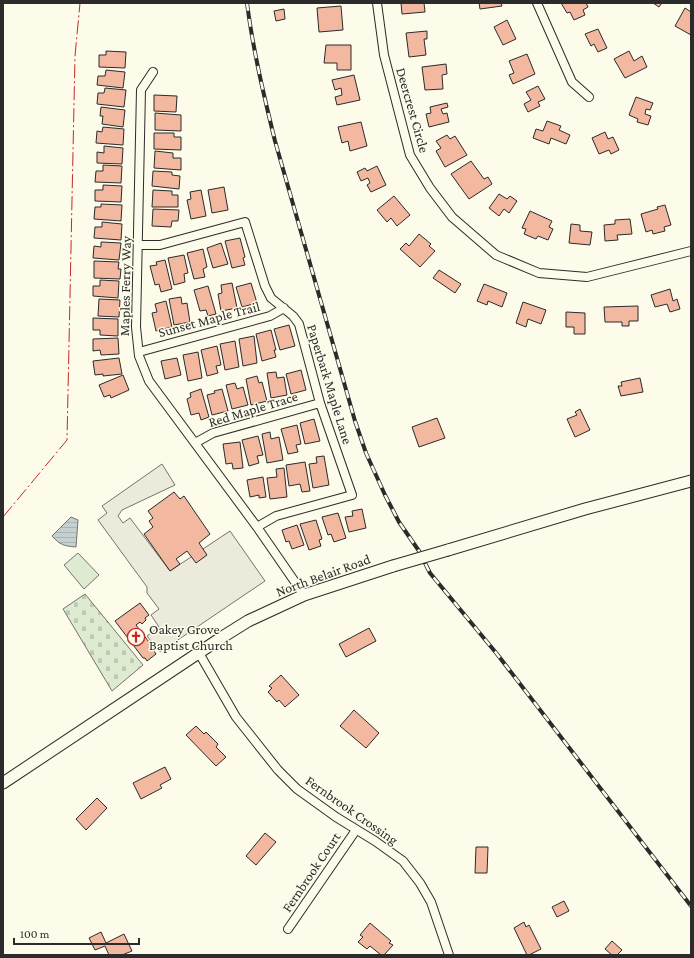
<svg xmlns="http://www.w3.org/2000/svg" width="694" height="958" font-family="'Crimson Pro',serif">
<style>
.green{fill:#deebd1;stroke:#74746e}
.cemetery{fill:url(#cemetery-stones);stroke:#74746e}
.parking{fill:#eceadb;stroke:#74746e}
.water{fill:url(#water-rules);stroke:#74746e}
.building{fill:#f2b8a0;stroke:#2b2b2b}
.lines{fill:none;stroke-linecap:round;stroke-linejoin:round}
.street-casing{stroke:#2b2b2b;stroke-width:10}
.secondary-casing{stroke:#2b2b2b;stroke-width:13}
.street{stroke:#fdfbea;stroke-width:8}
.secondary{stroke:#fdfbea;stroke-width:11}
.rail-casing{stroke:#2b2b2b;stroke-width:4}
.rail{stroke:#fdfbea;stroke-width:2.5;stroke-dasharray:8;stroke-linecap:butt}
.secondary-bridge-casing{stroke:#2b2b2b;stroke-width:13;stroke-linecap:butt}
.secondary-bridge{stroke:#fdfbea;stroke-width:11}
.power{stroke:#c62828;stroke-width:1;stroke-dasharray:14 3 2 3;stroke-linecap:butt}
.labels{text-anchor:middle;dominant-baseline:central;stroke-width:3;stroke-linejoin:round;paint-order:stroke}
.street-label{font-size:14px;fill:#2b2b2b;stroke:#fdfbea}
.poi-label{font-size:14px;fill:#2b2b2b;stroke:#fdfbea;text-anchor:start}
</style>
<defs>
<pattern id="cemetery-stones" width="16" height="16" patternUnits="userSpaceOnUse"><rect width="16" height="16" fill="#deebd1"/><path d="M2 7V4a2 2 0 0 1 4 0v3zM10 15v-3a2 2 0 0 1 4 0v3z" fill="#bfcab4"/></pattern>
<pattern id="water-rules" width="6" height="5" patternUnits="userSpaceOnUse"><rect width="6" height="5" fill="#c7d0d0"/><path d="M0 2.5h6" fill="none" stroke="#abb3b3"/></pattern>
</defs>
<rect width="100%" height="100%" fill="#fdfbea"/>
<path class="green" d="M78 553 99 575 84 589 64 565Z"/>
<path class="cemetery" d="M85 594 143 665 112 691 63 609Z"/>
<path class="parking" d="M162 464 175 485 122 510 118 516 123 523 130 518 170 571 230 531 265 581 160 652 147 636 159 627 151 615 159 609 147 593V587L98 520 107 513 102 506Z"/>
<path class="water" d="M71 517 78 520 76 547C64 546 60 545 52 536Z"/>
<path class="building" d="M401 3H424L425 12 402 14Z
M479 3H501L502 6 480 9Z
M561 3H586L588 7 583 10 585 15 574 20 570 12 567 13Z
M653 3H662L659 7Z
M341 6 343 30 319 32 317 8Z
M685 8 691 12V35L675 26Z
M284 9 285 19 276 21 274 11Z
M507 20 516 39 503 45 494 27Z
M598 29 607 48 598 52 594 44 591 46 585 34Z
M427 31V39H424L426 55 409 57 406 33Z
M326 45H351V70H337V63H324Z
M106 51 126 52 125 68 99 67V55H106Z
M629 51 634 61 642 56 647 67 625 78 614 59Z
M527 54 535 74 513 84 509 75 514 73 509 61Z
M446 64 447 74 442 75 443 89 425 90 422 67Z
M106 70 125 72 123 88 97 85 98 76H105Z
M354 75 360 100 337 105 335 97 342 95 341 88 335 90 332 80Z
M538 86 545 99 538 102 540 106 528 112 524 104 531 100 526 92Z
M105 88 126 90 124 107 97 104 98 93H104Z
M154 95 177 96 176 112 154 111Z
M636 97 653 103 650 110 646 109 645 114 651 116 648 125 637 122 638 119 629 115Z
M447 103 448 107 441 109 443 114 447 113 449 122 429 127 426 114 431 113 430 107Z
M101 107 125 110 123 127 102 124 103 116H100Z
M155 113 181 115V131L155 130Z
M547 121 561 126 559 130 570 135 566 144 551 138 549 144 533 138 536 129 543 131Z
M361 122 367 146 350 151 348 141 342 143 338 127Z
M103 127 124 129 123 145 96 143 97 131 102 132Z
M605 132 608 139 613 137 619 150 611 154 609 150 599 154 592 138Z
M154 133H174V137H181V150L154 149Z
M447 135 450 139 455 136 467 155 445 167 436 151 441 148 436 141Z
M104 146 123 148 122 164 97 163V152L104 153Z
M155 151 173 153V158H181V170L154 168Z
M471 161 484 179 488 177 492 184 469 199 451 174Z
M103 165 122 166 121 183 95 182 96 171H103Z
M377 166 386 185 371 192 367 185 370 183 368 178 361 181 357 172 365 168 367 171Z
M153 171 172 172V175L180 176 179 189 152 186Z
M103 185 122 186 121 202 95 201V190H103Z
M224 187 228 210 212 213 208 190Z
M153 190 172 191V195H178V207H152Z
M201 190 206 216 191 219 187 200 191 199 190 192Z
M499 194 507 199 510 196 517 201 509 213 504 209 499 216 489 208Z
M394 196 410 215 397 226 391 218 387 222 377 210Z
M101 204 122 205 121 221 94 219 95 207H101Z
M665 205 671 225 664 227 665 231 653 234 652 230 646 232 641 214 658 209 657 207Z
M153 209 179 210 178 221H172L171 227 152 226Z
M530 211 552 221 549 227 553 229 548 240 538 236 536 239 524 234 526 229 522 228Z
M630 219 632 234 617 235 618 240 605 241 604 225 615 224V220Z
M102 222 122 224 121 240 94 238 95 227H102Z
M571 224 580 225V231L592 232 590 245 569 243Z
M419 234 431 244 429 246 435 251 420 267 400 249 406 243 409 246Z
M240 238 245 257 243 258 245 265 232 268 225 241Z
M101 242 121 243 119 260 93 258 94 246 101 247Z
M221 243 228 264 213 268 207 248Z
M203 249 207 267 203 269 205 277 194 279 187 253Z
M184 255 188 273 184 274 185 282 174 285 168 258Z
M165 260 172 289 161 292 159 284 155 285 150 266 157 265 156 262Z
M94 261 119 262 118 269H121L120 279 94 278Z
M439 270 461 284 455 293 433 278Z
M100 280 119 281 118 298 93 296V286H100Z
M232 283 237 308 221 311 218 294 222 293 221 285Z
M251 283 257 303 242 307 236 287Z
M484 284 507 293 502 307 488 301 487 305 477 301Z
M208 286 216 314 208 316 206 310 200 311 194 290Z
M670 289 673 301 677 299 680 309 670 312 667 304 655 307 651 295Z
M181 297 182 304 187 303 190 322 174 325 169 299Z
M99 299 120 300 119 317 98 316Z
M166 301 172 327 156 331 152 313 157 312 155 304Z
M523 302 546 310 541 324 528 319 526 327 516 323Z
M638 306V321H629V326H622V322H605L604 307Z
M566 312 585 313V334H574V327H566Z
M93 318 118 319V336L100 335V330H93Z
M289 325 295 346 280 350 274 329Z
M271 330 276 350H274L276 357 262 361 256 334Z
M254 336 257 363 243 366 239 339Z
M118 338 119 354 101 355 100 350 93 351V339Z
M235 341 239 367 225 370 220 344Z
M217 346 221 365 216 366 218 373 207 376 201 350Z
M198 352 202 378 188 381 183 355Z
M119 358 122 374 103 376V374L95 375 93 361Z
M177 358 181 375 165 379 161 361Z
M301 370 306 390 291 394 286 374Z
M276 372 277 378 284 377 287 395 271 398 267 373Z
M123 375 129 390 111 398 110 395 104 397 99 385Z
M257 376 259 383 262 382 267 401 251 405 246 379Z
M640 378 643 392 621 396 618 386H622L621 382Z
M235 383 237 389 243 387 248 405 232 409 226 385Z
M201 389 209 417 201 420 199 413 191 415 187 399 191 397 190 393Z
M222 389 228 411 212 415 207 395 215 393 214 391Z
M580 409 590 430 575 437 567 419 577 415 575 412Z
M437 418 445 438 419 447 412 427Z
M314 419 320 441 305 444 300 423Z
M297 425 301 444 296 445 298 452 288 454 281 429Z
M270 432 271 439 279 437 283 460 267 463 262 434Z
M258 436 263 455 257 456 259 463 249 466 242 440Z
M240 442 243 468 233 469 232 463 226 464 223 444Z
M324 456 329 485 313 488 309 464 317 463 316 457Z
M305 462 310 491 302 492 300 484 289 486 286 465Z
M284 468 287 497 270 499 267 478 277 477 276 469Z
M263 477 266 497 259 498V495L250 497 247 480Z
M174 492 180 499 184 496 210 534 199 543 207 555 196 563 187 551 176 559 180 564 170 571 144 534 153 527 149 521 153 518 148 511Z
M362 509 366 528 349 532 345 517 353 516 352 511Z
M338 513 346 538 334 542 331 534 328 535 322 517Z
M316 520 322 539 319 540 321 546 309 550 300 524Z
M297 525 304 545 292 549 289 541 286 542 282 530Z
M140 603 149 615 145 618 146 620 142 624 140 622 136 625 155 650 154 651 156 654 147 661 145 658H143L115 621Z
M369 628 376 641 346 657 339 644Z
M281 675 299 695 285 707 279 700 277 702 268 692 272 688 269 686Z
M354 710 379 733 366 748 340 726Z
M196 726 204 734 206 732 218 744 216 747 226 757 216 766 186 735Z
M165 767 171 779 160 785 162 788 141 799 133 783Z
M97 798 107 808 86 830 76 819Z
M265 833 276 842 256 865 246 856Z
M476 847H488L487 873H475Z
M564 901 569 911 557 917 552 907Z
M524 922 526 927 529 925 541 949 529 955H527L514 928Z
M370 923 391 941 389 943 393 945 384 955H381L370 946 367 949 358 942 363 937 360 935Z
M101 932 106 943 124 934 132 951 122 955H109L105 946 95 950 89 938Z
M612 941 622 950 617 955H612L605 949Z"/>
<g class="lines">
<defs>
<path id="street" d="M377 3 384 55 410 155 430 188 452 217 496 255 539 273 587 277 691 251
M537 3 572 82 589 97
M153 72 141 90 136 327 139 356 149 381 257 527 304 595
M138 245H160L245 222 265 286 271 298 293 316 299 324 320 403 352 495 276 516 257 527
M139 352 270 316 284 308
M195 443 213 433 320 403
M199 653 236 717 278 770 297 789 336 817 375 841 403 861 420 883 431 902 449 955
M288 929 356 830"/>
<path id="secondary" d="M448 550 585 509 691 481
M3 783 224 636 248 621 304 595 393 566"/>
</defs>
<use href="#street" class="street-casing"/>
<use href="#secondary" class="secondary-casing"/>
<use href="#street" class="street"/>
<use href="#secondary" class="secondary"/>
<defs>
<path id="rail" d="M247 3C253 50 264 96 275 141L355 421 366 453 385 495 399 522 419 551 430 573 497 654 691 906"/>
</defs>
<use href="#rail" class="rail-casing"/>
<use href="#rail" class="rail"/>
<defs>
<path id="secondary-bridge" d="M393 566 448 550"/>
</defs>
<use href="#secondary-bridge" class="secondary-bridge-casing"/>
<use href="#secondary-bridge" class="secondary-bridge"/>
<path class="power" d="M3 517 67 440 75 56 80 3"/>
</g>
<defs>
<symbol id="church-ring" viewBox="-11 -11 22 22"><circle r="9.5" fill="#fdfbea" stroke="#c62828" stroke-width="1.5"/><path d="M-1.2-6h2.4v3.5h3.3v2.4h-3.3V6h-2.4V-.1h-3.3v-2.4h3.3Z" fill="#c62828"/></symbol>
</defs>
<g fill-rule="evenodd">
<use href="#church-ring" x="126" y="627" width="20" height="20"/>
</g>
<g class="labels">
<g class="street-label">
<text transform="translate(413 110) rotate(74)">Deercrest Circle</text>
<text transform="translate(125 286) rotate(-89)">Maples Ferry Way</text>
<text transform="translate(209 319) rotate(-15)">Sunset Maple Trail</text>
<text transform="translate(330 384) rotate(73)">Paperbark Maple Lane</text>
<text transform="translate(253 409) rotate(-17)">Red Maple Trace</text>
<text transform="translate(323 575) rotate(-20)">North Belair Road</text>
<text transform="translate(352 810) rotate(35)">Fernbrook Crossing</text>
<text transform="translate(311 872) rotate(-56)">Fernbrook Court</text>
</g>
<g class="poi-label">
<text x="149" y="629">Oakey Grove<tspan x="149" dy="16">Baptist Church</tspan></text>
</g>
</g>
<rect width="694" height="958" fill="none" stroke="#2b2b2b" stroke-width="8"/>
<path d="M14 938v6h125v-6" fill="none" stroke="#2b2b2b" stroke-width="2"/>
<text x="20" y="938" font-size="12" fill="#2b2b2b" stroke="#fdfbea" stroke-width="3" paint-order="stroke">100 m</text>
</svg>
